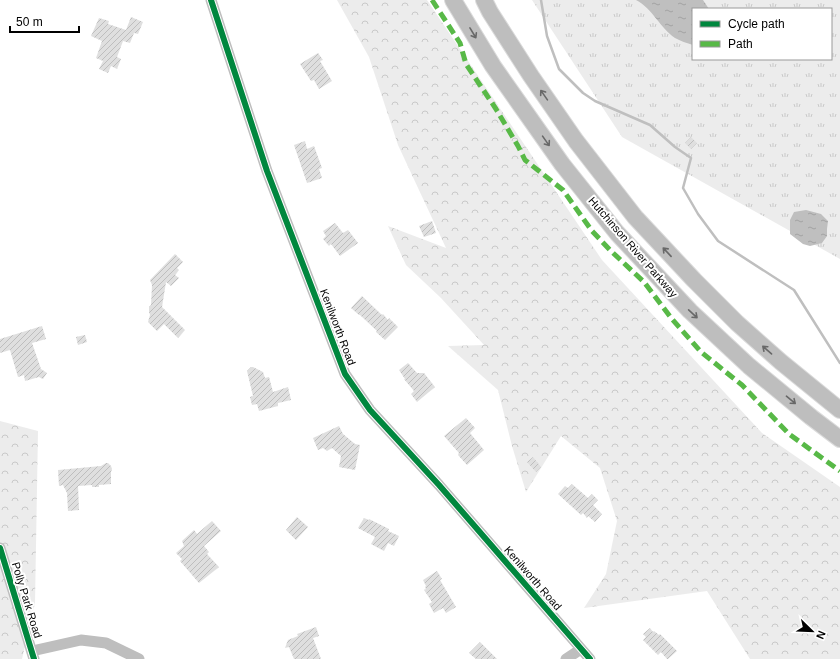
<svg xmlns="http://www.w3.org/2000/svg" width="840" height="659" font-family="Helvetica,sans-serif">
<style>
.grass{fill:url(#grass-tufts);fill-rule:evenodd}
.forest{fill:url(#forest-crowns)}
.water{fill:url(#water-ripples)}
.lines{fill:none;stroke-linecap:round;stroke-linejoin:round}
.stream{stroke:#bfbfbf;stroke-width:2.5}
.building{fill:url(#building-hatch)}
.highway-casing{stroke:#dbdbdb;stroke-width:18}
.minor{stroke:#bebebe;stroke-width:11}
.highway{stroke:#bebebe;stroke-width:16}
.quiet{stroke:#58b947;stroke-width:5;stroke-dasharray:10 5;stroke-linecap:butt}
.cycleway-casing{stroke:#fff;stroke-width:8}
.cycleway{stroke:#00873e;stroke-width:6}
.oneway{stroke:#686868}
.labels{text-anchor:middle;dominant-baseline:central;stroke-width:4;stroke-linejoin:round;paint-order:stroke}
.street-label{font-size:11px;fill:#000;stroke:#fff}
</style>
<defs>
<pattern id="grass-tufts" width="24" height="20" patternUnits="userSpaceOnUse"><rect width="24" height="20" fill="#ececec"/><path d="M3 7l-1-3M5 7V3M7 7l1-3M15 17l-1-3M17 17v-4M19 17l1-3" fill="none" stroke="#c9c9c9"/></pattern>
<pattern id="forest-crowns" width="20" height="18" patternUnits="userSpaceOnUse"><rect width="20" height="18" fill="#ececec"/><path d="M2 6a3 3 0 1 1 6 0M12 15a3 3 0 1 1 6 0" fill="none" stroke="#c9c9c9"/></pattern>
<pattern id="water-ripples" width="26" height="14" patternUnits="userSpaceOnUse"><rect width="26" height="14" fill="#bfbfbf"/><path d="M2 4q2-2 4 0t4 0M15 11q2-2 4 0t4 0" fill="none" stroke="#a2a2a2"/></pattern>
<pattern id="building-hatch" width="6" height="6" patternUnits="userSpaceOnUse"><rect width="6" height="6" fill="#dfdfdf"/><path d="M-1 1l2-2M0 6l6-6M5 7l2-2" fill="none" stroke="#bebebe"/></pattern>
</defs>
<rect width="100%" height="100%" fill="#fff"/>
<path class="grass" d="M532 0H840V259L622 137ZM693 9H831V59H693Z"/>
<path class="forest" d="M337 0H427L602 260 762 433 840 487V659H750L707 591 584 608 606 574 617 521 600 468 561 436 526 492 512 446 498 390 448 346 484 345 441 298 406 265 388 226 446 248 398 145 369 57Z
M0 421 38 431 35 603 22 659H0Z"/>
<path class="water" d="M636 0H703L709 9H693V45C687 43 680 41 675 38 660 28 653 9 636 0Z
M806 210 821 214 828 221 827 229V236L822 243 810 246 803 244 790 234V220L794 212Z"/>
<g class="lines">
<path class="stream" d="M541 0 547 36 559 69 583 93 595 101 650 125 675 147 691 158 683 188 698 214 718 241 794 290 840 363"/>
</g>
<path class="building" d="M131 17 143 22 138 34 134 33 130 43 123 41 117 57 121 59 117 69 111 66 108 73 99 69 103 61 96 58 102 41 91 36 99 18 109 21 108 24 126 30Z
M318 53 323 60 320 61 332 81 319 89 314 80 311 81 300 64Z
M691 137 697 143 691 149 685 143Z
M305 141 307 149 314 146 322 168 319 169 322 178 307 183 294 145Z
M432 221 436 233 424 237 419 226Z
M335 223 343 233 348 230 358 243 340 256 331 244 329 246 323 239 326 236 323 231Z
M175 254 183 262 177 268 179 270 175 275 179 278 171 286 166 282 162 307 185 330 178 338 164 324 157 331 148 322 150 315 149 312V307L151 305 152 285 150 280Z
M362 296 382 315 383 314 388 320 389 318 398 327 385 340 376 332 377 331 360 315H359L351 308Z
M42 326 46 339 32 343 41 369 47 373 43 379 39 377 25 381 24 375 18 377 10 350 0 353V339Z
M85 335 87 342 78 345 76 337Z
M408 363 417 373H424L435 387 417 402 411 394 414 391 404 379H405L399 370Z
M251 367H253L263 372 265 378 269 377 273 392 288 387 291 400 278 403V406L259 411 257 404 252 405 250 397 253 396 247 371Z
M466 418 475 428 470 433 484 450 467 465 458 455 459 453 444 436Z
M339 426 343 434 355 444 360 445 355 470 339 467 341 456 332 448 327 451 323 448 318 450 313 438Z
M533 457 541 467 536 472 527 462Z
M106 463H108L111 466 112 469 111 472V484L99 485V487H92V485L78 486 79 510 68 511 67 493 63 485 59 486 58 470 101 466Z
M572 484 588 498 592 494 598 500 593 505 602 514 595 522 588 516 587 518 583 513 581 515 558 494 565 486 568 488Z
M297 517 308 527 296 540 286 530Z
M364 518 369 520V519L389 529 388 531 399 536 394 546 388 543 384 551 371 544 375 537 358 528Z
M212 521 221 531 204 546 209 552 207 554 219 567 199 583 180 561 182 559 176 553 184 546 182 541 194 530 197 534Z
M437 571 442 579 440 580 456 607 446 613 443 608 434 613 429 604 432 602 424 590 426 589 425 587 426 586 423 580Z
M316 627 319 636 313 638 321 659H294L289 647 285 648 288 640 298 636 297 634Z
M650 628 653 632 654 631 659 635 660 634 677 651 668 659H667L661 652 658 655 643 640 646 637 643 634Z
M480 642 497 659H476L469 653Z"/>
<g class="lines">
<defs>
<path id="highway" d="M453 0 493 66 562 164 617 233 690 311 749 366 811 417 840 439
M484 0 490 12 531 76 576 141 635 217 694 280 737 323 781 362 840 410"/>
</defs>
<use href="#highway" class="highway-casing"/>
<path class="minor" d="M211 0 267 171 345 374 370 410 439 485 590 659
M0 548 34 659
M32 651 81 640 106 643 139 659
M566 659 581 649"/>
<use href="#highway" class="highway"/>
<path class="quiet" d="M432 0 460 43 466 64 496 109 518 146 525 160 563 190 592 231 611 251 644 282 672 319 701 352 742 385 789 434 840 471"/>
<defs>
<path id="cycleway" d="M211 0 267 171 345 374 370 410 439 485 590 659
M0 548 34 659"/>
</defs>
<use href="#cycleway" class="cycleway-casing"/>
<use href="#cycleway" class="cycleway"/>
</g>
<defs><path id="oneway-shaft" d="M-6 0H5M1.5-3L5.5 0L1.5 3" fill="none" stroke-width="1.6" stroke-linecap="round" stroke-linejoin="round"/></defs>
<g class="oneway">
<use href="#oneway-shaft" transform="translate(473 33) rotate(59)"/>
<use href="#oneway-shaft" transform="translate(544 95) rotate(-125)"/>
<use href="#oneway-shaft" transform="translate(546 141) rotate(55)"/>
<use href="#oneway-shaft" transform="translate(667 252) rotate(-133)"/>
<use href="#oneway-shaft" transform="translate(693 314) rotate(43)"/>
<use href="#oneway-shaft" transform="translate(767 350) rotate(-139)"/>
<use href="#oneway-shaft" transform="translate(791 400) rotate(40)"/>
</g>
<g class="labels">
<g class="street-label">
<text transform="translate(633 247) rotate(49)">Hutchinson River Parkway</text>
<text transform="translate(338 327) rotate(69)">Kenilworth Road</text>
<text transform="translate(533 578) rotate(49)">Kenilworth Road</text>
<text transform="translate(27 600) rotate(73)">Polly Park Road</text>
</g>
</g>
<rect x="692" y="8" width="140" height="52" fill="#ffffff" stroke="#999999"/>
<rect x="700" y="21" width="20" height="6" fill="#00873e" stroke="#999999"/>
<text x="728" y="28" font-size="12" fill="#000000">Cycle path</text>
<rect x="700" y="41" width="20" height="6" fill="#58b947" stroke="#999999"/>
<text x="728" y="48" font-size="12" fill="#000000">Path</text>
<g transform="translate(812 631) rotate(113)" stroke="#ffffff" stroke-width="3" paint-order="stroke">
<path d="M0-3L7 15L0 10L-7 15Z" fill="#000000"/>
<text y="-6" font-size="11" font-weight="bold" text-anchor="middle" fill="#000000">N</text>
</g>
<path d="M10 26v6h69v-6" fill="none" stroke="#000000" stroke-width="2"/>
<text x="16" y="26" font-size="12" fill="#000000" stroke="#ffffff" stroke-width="3" paint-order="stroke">50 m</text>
</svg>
